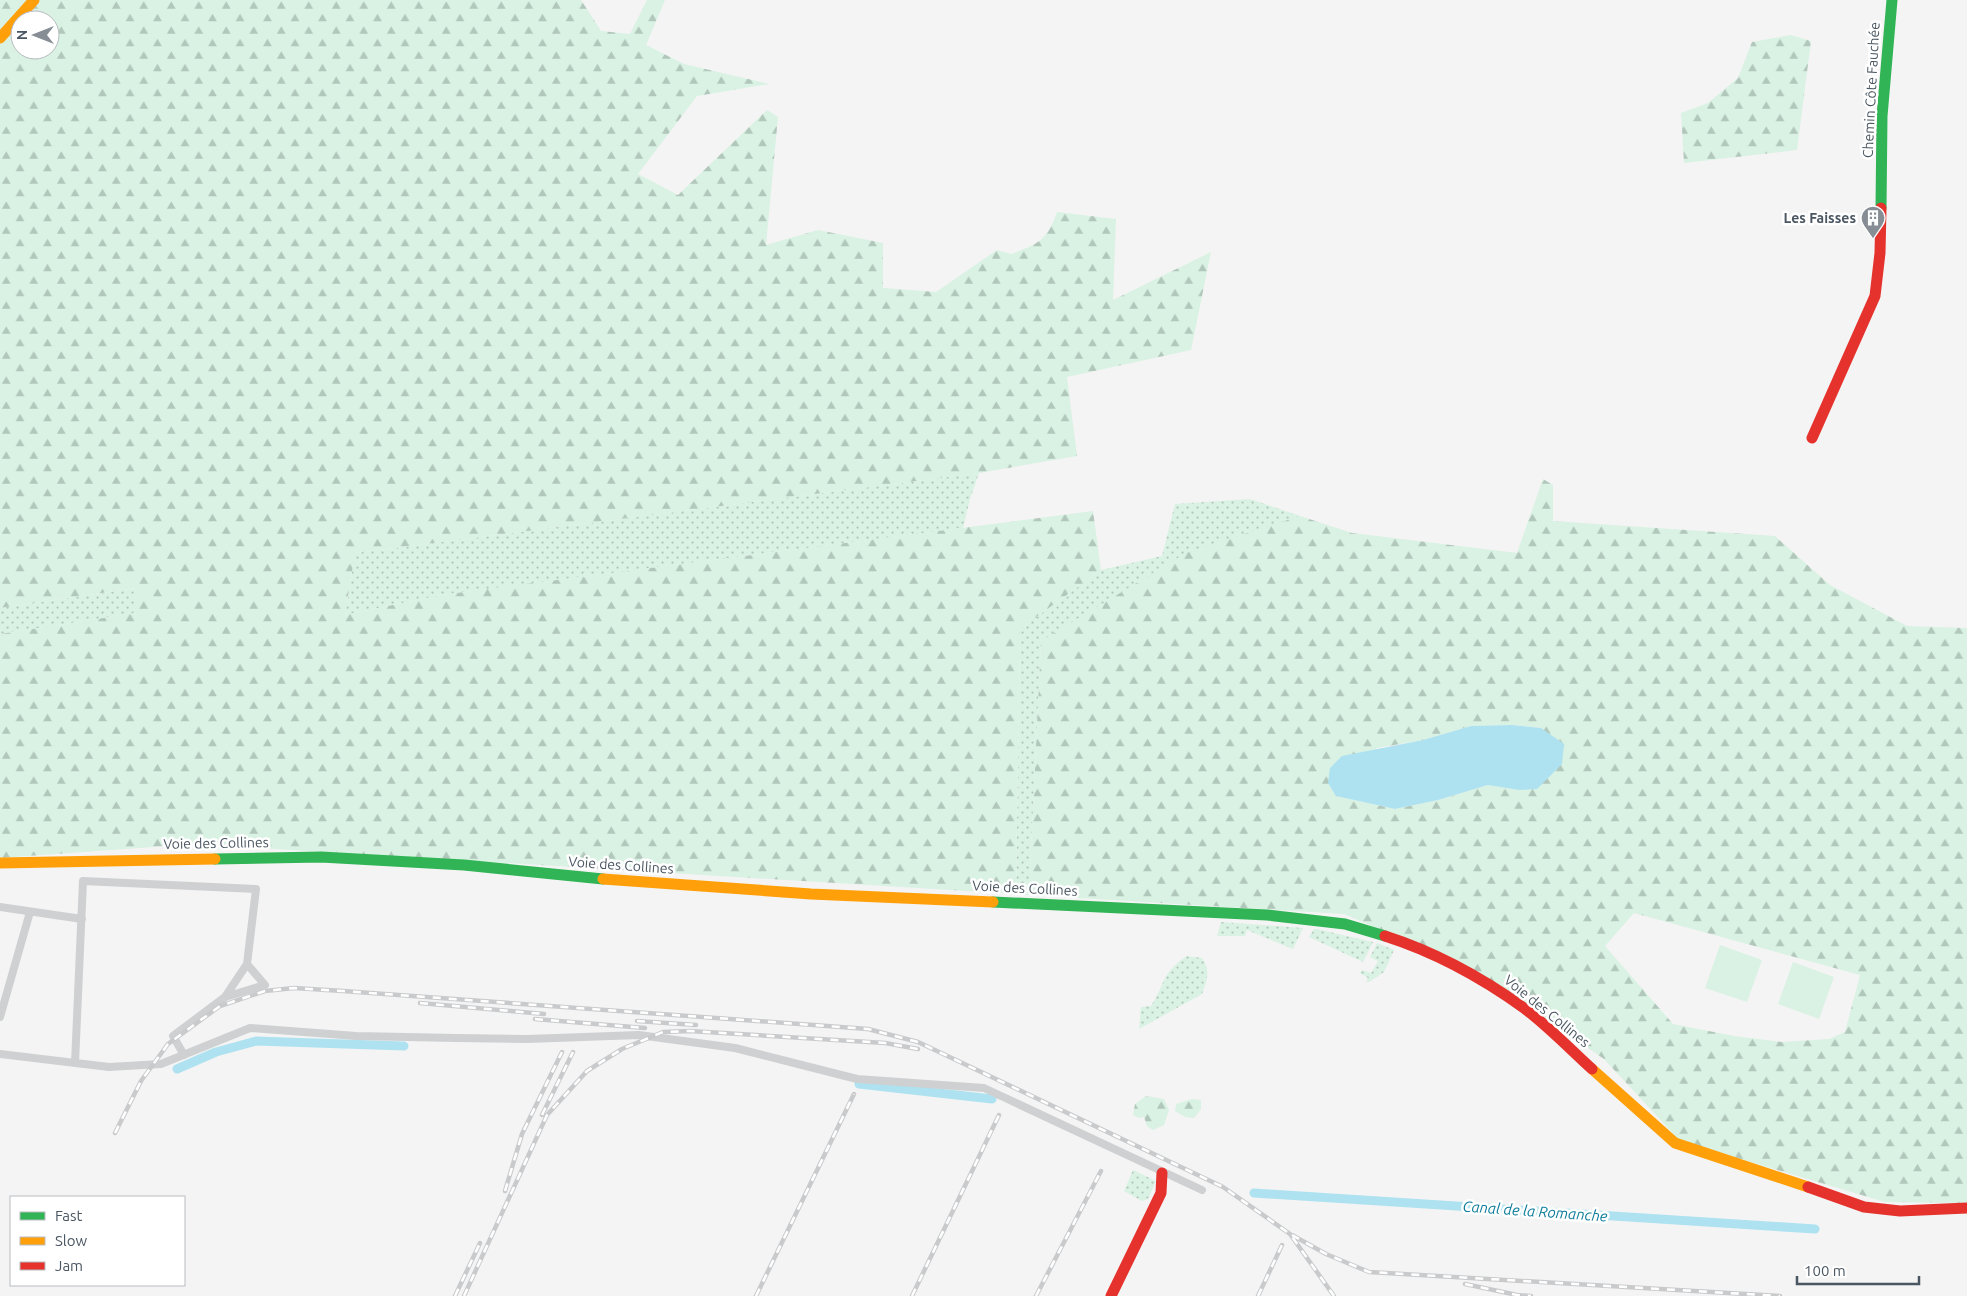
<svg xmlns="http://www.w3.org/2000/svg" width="1967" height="1296" font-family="Ubuntu,sans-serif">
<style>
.grass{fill:url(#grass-dots)}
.forest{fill:url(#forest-firs);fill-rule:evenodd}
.pitch{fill:#d9f2e3}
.water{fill:#aee2f0}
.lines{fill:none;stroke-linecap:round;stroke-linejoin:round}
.canal{stroke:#aee2f0;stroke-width:9}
.street{stroke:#ced0d2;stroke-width:8}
.fast{stroke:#30b455;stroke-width:11}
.slow{stroke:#ff9f0a;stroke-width:11}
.jam{stroke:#e5322d;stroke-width:11}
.rail-casing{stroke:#c9cacc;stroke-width:4.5}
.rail{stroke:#fff;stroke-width:2.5;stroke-dasharray:8;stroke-linecap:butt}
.labels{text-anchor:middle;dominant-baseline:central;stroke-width:5;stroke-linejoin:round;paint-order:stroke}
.street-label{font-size:14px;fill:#4a5661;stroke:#fff}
.poi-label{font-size:14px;font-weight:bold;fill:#4a5661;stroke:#fff;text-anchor:end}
.water-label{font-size:15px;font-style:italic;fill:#0c7c9b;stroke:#fff}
</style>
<defs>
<pattern id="grass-dots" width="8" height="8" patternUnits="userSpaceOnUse" patternTransform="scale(1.25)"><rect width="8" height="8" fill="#d9f2e3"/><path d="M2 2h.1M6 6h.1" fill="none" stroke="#b2c7bb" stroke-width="1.8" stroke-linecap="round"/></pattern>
<pattern id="forest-firs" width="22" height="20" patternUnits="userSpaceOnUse" patternTransform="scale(1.25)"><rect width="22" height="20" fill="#d9f2e3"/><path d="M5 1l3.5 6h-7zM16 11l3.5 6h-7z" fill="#b2c7bb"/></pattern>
</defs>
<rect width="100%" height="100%" fill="#f4f4f4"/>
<path class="grass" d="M979 473 970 499 963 528 441 595 345 615 355 553Z
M1250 499 1300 516 1264 529 1041 641 1029 895 1016 894 1020 629 1101 570 1162 556 1175 504Z
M136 588V613L0 634V608Z
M1221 922 1303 928 1293 949 1247 930 1245 936H1217Z
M1314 929H1317L1373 942 1363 962 1309 937Z
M1377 943 1394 950 1384 972 1369 982H1366L1368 978 1360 973 1362 970 1371 973 1378 961 1370 957Z
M1187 956 1202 958C1211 971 1207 980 1202 994L1139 1029 1141 1007 1151 1006C1166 983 1161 973 1187 956Z
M1133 1170 1156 1181 1148 1199 1142 1201 1124 1191Z"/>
<path class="forest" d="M0 0H581L601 31 630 34 647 0H665L646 45 684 64 769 84 697 96 638 174 678 195 767 110 778 117 766 245 818 230 883 243V288L936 292 997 250 1011 254C1038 244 1047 241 1057 212L1116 219 1113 300 1211 252 1191 350 1067 377 1077 456 979 473 355 553 345 615 441 595 1093 511 1101 570 1020 629 1016 894 194 844 0 858V634L136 613 135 588 0 608ZM20 20H50V50H20Z
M1791 35 1811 41 1797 150 1684 163 1681 113 1708 103 1738 78 1752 42Z
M1543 479 1553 485V521L1775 536 1830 585 1907 626 1967 628V1203L1885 1202 1680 1141 1604 1059 1493 984 1442 956 1344 914 1029 895 1041 641 1186 553 1300 516 1352 533 1517 553ZM1512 725 1541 728 1519 790 1488 785 1438 800 1395 809 1336 796 1377 748 1423 740 1471 726ZM1634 913 1860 975 1845 1032 1829 1039 1782 1042 1734 1036 1673 1024 1605 946Z
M1146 1096 1164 1099 1169 1110 1164 1125 1153 1130 1147 1126 1144 1117 1139 1118 1133 1115 1135 1104Z
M1192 1099 1201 1100V1109L1194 1118 1185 1117 1175 1111 1176 1104Z"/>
<path class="pitch" d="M1720 945 1762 960 1747 1002 1705 988Z
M1793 962 1834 977 1819 1019 1778 1004Z"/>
<path class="water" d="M1512 725 1541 728 1564 744 1562 764 1537 789 1519 790 1488 785 1438 800 1395 809 1336 796 1328 783 1330 768 1342 756 1423 740 1471 726Z"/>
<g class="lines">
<path class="canal" d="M177 1069 216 1052 256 1041 404 1046
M859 1084 992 1099
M1254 1193 1815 1229"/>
<path class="street" d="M0 907 82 919
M0 1017 30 912
M0 1054 109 1067 161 1064 250 1028 356 1036 456 1038 527 1039 639 1035 735 1048 857 1079 984 1088 1202 1190
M184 1055 173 1036 225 997 247 964
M75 1063 83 881 256 889 247 964 265 985 225 997"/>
<path class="fast" d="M1881 208 1882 116 1892 0
M215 859 321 857 464 865 603 879
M993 902 1267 915 1345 924 1385 936"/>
<path class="slow" d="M0 38 34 0
M0 863 215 859
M603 879 811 894 993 902
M1592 1069 1675 1143 1808 1187"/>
<path class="jam" d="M1812 438 1875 296 1880 253 1881 208
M1385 936C1435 952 1481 977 1524 1008 1548 1026 1570 1049 1592 1069
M1808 1187 1864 1207 1900 1211 1967 1208
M1111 1296 1161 1193 1162 1173"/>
<defs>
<path id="rail" d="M420 1003 544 1014
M535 1019 645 1028
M637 1021 696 1025
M542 1115 573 1052
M115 1133 141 1081 168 1044 220 1006 265 991 294 988 343 991 868 1029 918 1042 1223 1187 1290 1234 1334 1296
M505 1191 522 1134 562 1052
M1292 1235 1326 1254 1369 1272 1780 1296
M1465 1284 1517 1295 1531 1296
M455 1296 480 1243
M464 1296 547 1115 587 1071 622 1049 663 1032 690 1031 885 1043 918 1049
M756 1296 854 1094
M912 1296 999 1115
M1036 1296 1101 1171
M1258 1296 1282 1245"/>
</defs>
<use href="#rail" class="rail-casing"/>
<use href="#rail" class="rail"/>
</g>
<defs>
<symbol id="building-pin" viewBox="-11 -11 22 30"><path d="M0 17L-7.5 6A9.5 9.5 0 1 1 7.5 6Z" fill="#868d94" stroke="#fff"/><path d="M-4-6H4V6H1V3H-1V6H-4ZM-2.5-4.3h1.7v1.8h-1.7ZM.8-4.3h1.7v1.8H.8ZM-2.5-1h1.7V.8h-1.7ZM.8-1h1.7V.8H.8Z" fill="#fff"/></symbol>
</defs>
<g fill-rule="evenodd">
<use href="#building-pin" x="1859" y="204" width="28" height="38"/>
</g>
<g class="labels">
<g class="street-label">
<text transform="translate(1871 90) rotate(-87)">Chemin Côte Fauchée</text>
<text transform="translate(216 843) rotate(-1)">Voie des Collines</text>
<text transform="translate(621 865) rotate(4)">Voie des Collines</text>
<text transform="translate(1025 888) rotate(3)">Voie des Collines</text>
<text transform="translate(1547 1011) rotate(39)">Voie des Collines</text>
</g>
<g class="poi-label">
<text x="1856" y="218">Les Faisses</text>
</g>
<g class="water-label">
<text transform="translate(1535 1211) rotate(4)">Canal de la Romanche</text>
</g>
</g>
<rect x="10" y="1196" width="175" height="90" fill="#ffffff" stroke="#b7bbc0"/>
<rect x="20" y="1212" width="25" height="8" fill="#30b455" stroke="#b7bbc0"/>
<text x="55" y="1221" font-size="15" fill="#4a5661">Fast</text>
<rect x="20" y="1237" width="25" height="8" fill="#ff9f0a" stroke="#b7bbc0"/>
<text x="55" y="1246" font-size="15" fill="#4a5661">Slow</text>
<rect x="20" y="1262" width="25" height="8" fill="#e5322d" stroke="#b7bbc0"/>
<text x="55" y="1271" font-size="15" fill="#4a5661">Jam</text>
<g transform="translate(35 35) rotate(270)"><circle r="24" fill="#ffffff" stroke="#b7bbc0"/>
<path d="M0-4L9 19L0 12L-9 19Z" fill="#868d94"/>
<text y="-8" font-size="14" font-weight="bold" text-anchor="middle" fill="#4a5661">N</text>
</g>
<path d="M1797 1276v8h122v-8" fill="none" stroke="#4a5661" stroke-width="2.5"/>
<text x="1804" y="1276" font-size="15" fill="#4a5661" stroke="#ffffff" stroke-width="4" paint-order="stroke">100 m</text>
</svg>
